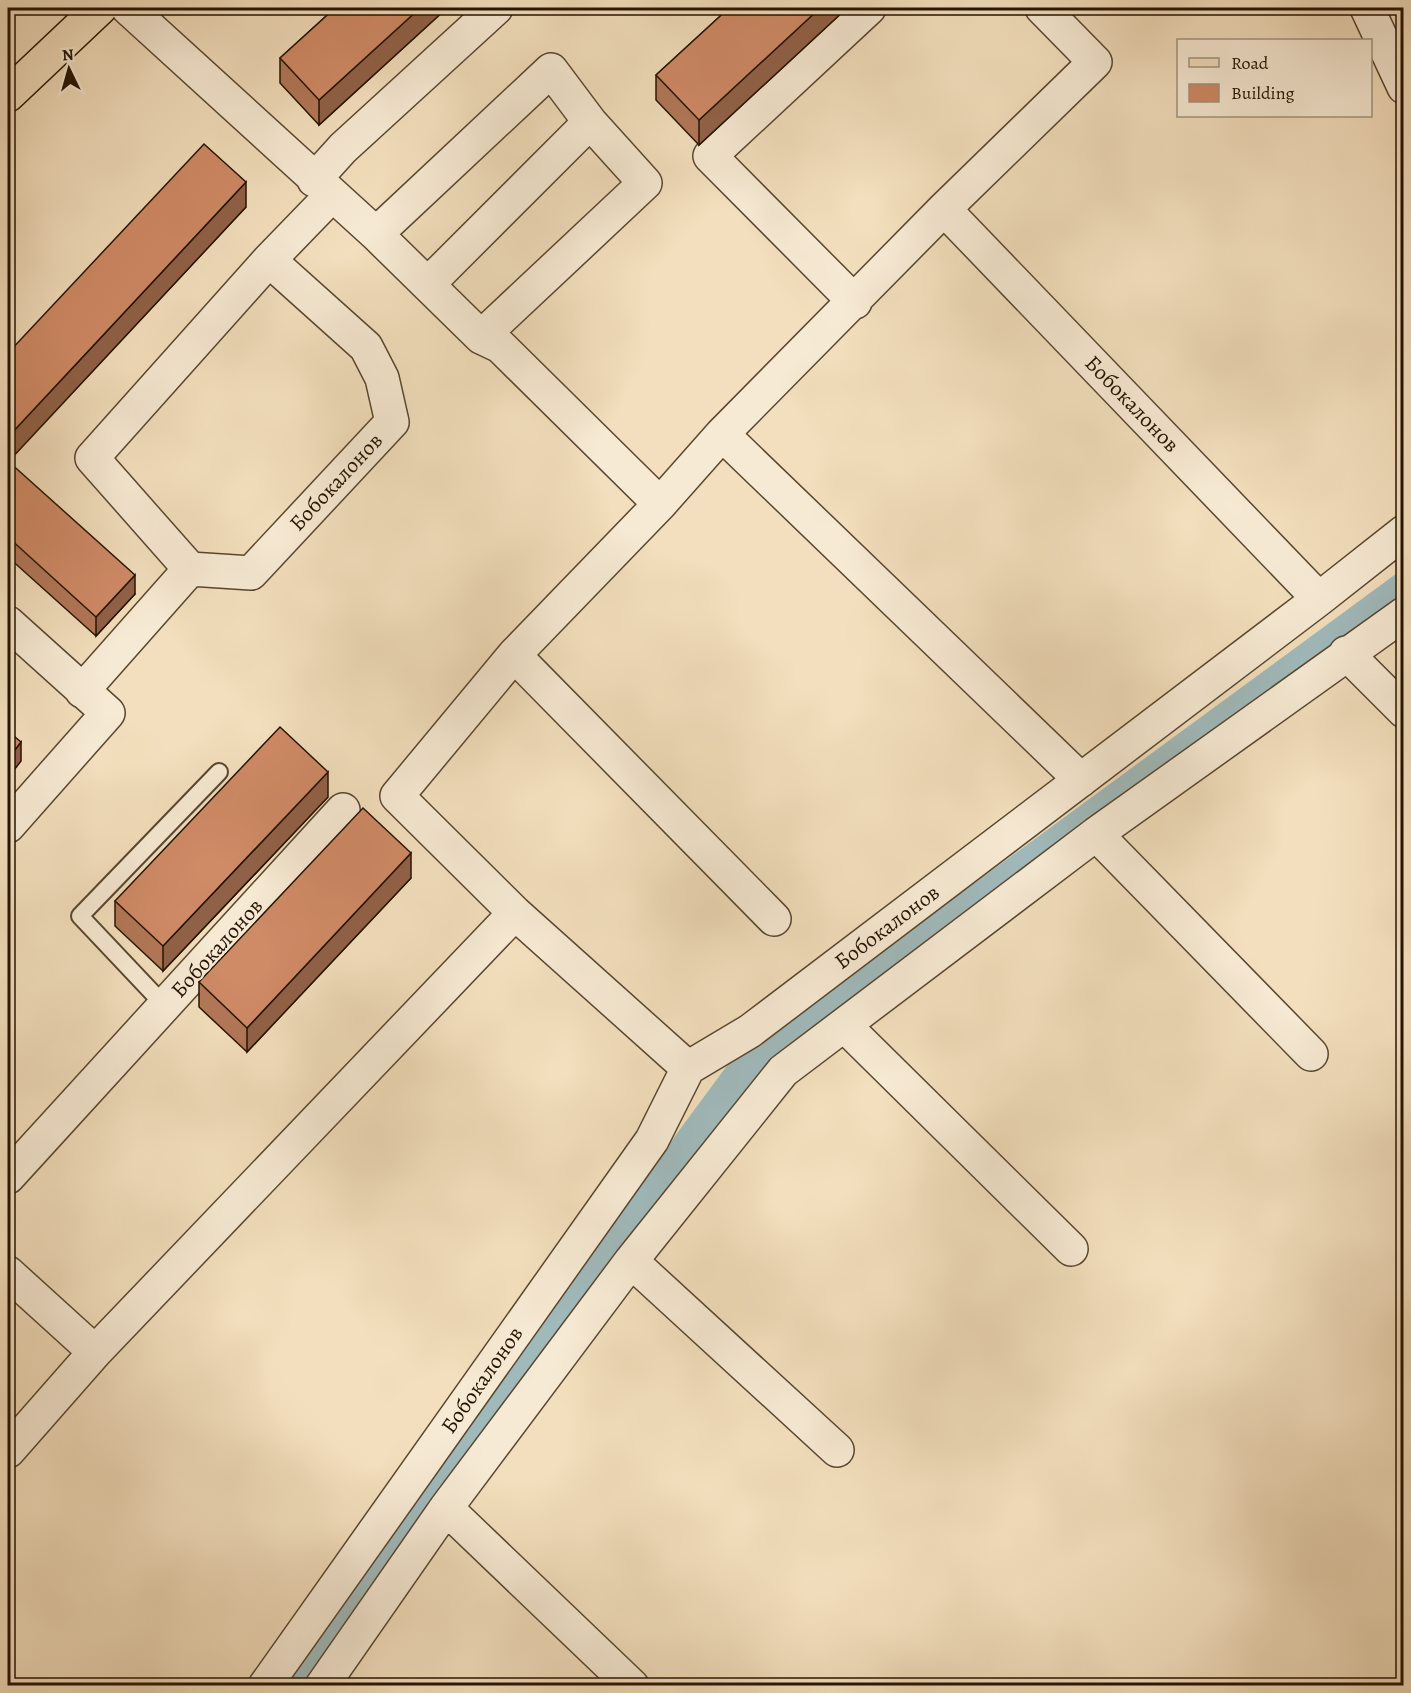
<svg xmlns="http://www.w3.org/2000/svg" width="1411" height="1693" font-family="Alegreya,serif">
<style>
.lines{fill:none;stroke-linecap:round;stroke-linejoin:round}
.canal{stroke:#a0babc;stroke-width:32}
.lane-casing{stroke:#58462f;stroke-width:20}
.street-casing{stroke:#58462f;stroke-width:36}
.primary-casing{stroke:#241300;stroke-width:36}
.lane{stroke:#f7ead4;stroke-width:16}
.street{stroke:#f7ead4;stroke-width:33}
.primary{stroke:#f3dfbd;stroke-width:33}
.wall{fill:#b27758;stroke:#241300;stroke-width:1.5}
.shaded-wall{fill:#916147;stroke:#241300;stroke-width:1.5}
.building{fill:#cf8a66;stroke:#241300;stroke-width:1.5}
.labels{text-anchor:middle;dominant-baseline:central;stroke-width:4.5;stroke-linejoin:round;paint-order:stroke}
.street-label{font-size:22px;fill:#241300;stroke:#f7ead4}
</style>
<rect width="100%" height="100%" fill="#f3dfbd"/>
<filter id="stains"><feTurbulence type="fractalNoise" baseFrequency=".00333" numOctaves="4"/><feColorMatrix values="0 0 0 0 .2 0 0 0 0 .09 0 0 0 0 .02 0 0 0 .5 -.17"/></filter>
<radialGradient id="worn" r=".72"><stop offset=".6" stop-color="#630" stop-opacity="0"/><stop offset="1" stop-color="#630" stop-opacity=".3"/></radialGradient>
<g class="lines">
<path class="canal" d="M288 1686 740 1075 1404 588"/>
<defs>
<path id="lane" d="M165 1006 80 916 219 772"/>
<path id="street" d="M128 8 376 234 481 337 500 346 660 504
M1367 8 1404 87
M314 180 343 148 496 8
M944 209 1095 62 1042 8
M376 234 551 70 590 122 645 183 481 337
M269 260 332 195
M428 284 590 122
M855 302 710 156 869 8
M722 434 944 209 1319 599
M8 623 108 713 8 826
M1346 653 1404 711
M514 655 660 504 722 434 1081 780
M82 691 190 569 251 573 392 422 382 378 366 347 269 260 92 458 190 569
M1096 834 1311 1054
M515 913 397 796 514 655 774 919
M844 1025 1071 1249
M8 1177 343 810
M631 1261 837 1450
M8 1273 95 1352 8 1451
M95 1352 515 913 688 1068
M446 1508 632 1686
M265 1686 652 1140 688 1068 750 1031 1319 599 1404 532
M322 1686 446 1508 631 1261 783 1071 1096 834 1404 614"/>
<path id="primary" d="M8 95 100 8"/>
</defs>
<use href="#lane" class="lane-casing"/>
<use href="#street" class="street-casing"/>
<use href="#primary" class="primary-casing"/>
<use href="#lane" class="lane"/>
<use href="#street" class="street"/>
<use href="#primary" class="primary"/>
</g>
<path class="wall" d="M335 8H447L319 125 280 83V58Z
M729 8H847L699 145 656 100V75Z
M246 207 8 461 135 594 96 636 8 557V353Z
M328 797 163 971 115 926V901Z
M411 878 247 1052 199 1007V982Z"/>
<path class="shaded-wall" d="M420 8H447L319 125V100Z
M820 8H847L699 145V120Z
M246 182V207L8 462V437Z
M135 575V594L96 636V617Z
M21 742V761L8 778V759Z
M328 772V797L163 971V946Z
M411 853V878L247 1052V1028Z"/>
<path class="building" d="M335 8H420L319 100 280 58Z
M729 8H820L699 120 656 75Z
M204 144 246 182 8 437V353Z
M8 461 135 575 96 617 8 537Z
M280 727 328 772 163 946 115 901Z
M8 731 21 742 8 759Z
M363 808 411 853 247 1028 199 982Z"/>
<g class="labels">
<g class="street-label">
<text transform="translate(1132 404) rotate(46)">Бобокалонов</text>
<text transform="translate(336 482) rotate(-47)">Бобокалонов</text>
<text transform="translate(887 927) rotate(-37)">Бобокалонов</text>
<text transform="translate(217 948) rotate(-48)">Бобокалонов</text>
<text transform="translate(482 1380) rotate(-55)">Бобокалонов</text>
</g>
</g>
<rect width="1411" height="1693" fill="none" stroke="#f3dfbd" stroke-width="30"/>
<rect x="9" y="9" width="1393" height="1675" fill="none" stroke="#241300" stroke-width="3"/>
<rect x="15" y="15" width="1381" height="1663" fill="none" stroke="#241300" stroke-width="1.5"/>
<rect x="1177" y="39" width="195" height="78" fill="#f7ead4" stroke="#a3947f" stroke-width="1.5"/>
<rect x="1189" y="58" width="30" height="9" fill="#f3dfbd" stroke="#a3947f" stroke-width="1.5"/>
<text x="1231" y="69" font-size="18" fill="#241300">Road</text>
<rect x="1189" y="84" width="30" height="18" fill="#cf8a66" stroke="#a3947f" stroke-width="1.5"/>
<text x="1231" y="99" font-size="18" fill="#241300">Building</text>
<g transform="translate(69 69) rotate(355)" stroke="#f7ead4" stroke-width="4.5" paint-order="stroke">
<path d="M0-4.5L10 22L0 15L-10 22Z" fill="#241300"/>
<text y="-9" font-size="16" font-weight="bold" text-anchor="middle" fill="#241300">N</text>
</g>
<rect width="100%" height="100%" filter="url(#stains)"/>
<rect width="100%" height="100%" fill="url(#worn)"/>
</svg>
